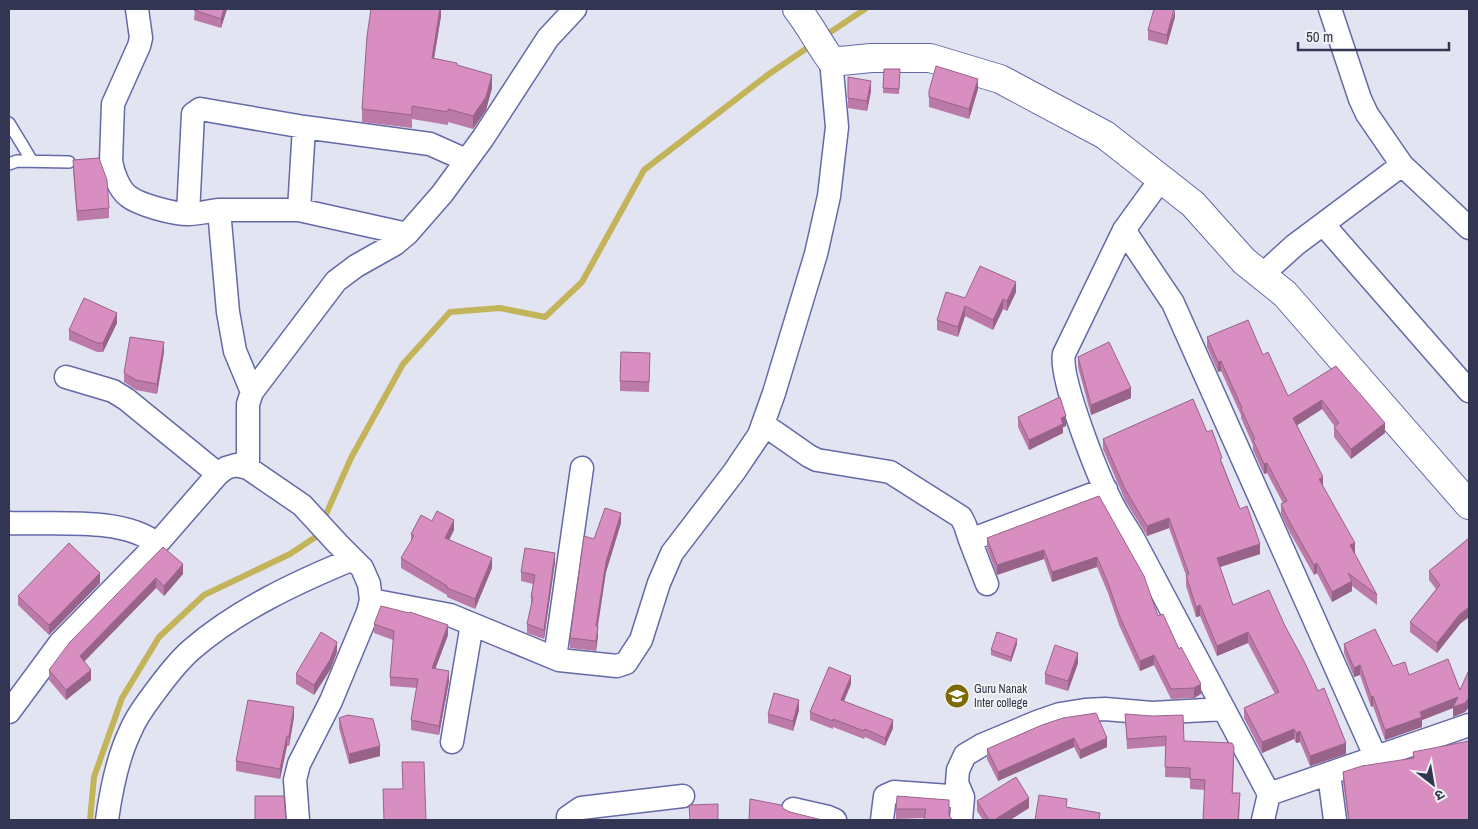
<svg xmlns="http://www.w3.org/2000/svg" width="1478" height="829" font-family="'Archivo Narrow','Noto Sans Devanagari',sans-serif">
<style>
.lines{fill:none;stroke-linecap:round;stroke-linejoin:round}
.stream{stroke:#c3b359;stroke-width:6}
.lane-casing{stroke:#6469a7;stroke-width:14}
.street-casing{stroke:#6469a7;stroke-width:25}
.secondary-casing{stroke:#6469a7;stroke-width:30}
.lane{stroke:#fff;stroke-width:11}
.street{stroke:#fff;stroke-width:22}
.secondary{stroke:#fff;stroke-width:28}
.wall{fill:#bb7aa7}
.shaded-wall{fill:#986388}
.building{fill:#d98ec2;stroke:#986388}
.labels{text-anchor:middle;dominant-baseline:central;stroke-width:4;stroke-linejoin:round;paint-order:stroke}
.poi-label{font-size:12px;fill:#333652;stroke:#f2f2f2;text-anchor:start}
</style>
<rect width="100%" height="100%" fill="#e2e4f2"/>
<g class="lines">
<path class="stream" d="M823 37 865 9
M323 521 351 458 403 364 450 312 500 308 545 317 582 282 644 170 769 74 813 44
M90 820 94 777 122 698 159 637 204 595 290 554 317 536 319 530"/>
<defs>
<path id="lane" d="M9 123 32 161
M9 164 17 161 69 162"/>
<path id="street" d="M137 9 141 38 139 46 113 104 111 161C113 173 119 189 128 196 139 205 174 214 188 214 198 214 209 211 219 210
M1330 9 1360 99 1367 114 1402 165
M1161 179 1124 230 1064 354C1059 378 1098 476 1111 501 1117 514 1126 526 1133 538L1269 794 1263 820
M188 214 193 114 200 109 304 127
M1323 224 1469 391
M1124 230 1173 303 1376 758
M407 234 299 210 304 127 430 144 466 160
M1262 275 1295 245 1402 165 1469 228
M66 377 113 391 126 399 218 474
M252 392 235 351 228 312 219 210H299
M763 424 809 456 817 460 890 472 961 517 965 525 970 540
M248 468V404L252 392 336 281 356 266 395 244 407 234 442 194 483 138 548 38 575 9
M9 523C51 525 124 516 157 544L218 474 226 468 236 465 248 468 302 505 338 544 362 568 369 584 371 600 368 612 331 701 299 764 295 780 298 820
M987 584 970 540 1106 489
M371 600 450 615 559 660 617 666 626 663 641 640 659 583 672 553 734 472 759 435 774 393 816 254 829 196 837 127 831 60
M555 658 582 468
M9 712 60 643 157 544
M452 742 472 624
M1329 774 1335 820
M1269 794 1469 725
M793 809 828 817 835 820
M107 820C111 791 117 759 130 732 135 719 143 708 152 696 163 681 176 663 191 650 237 610 297 582 353 559
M568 820V817L581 808 683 796
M882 820 885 796 894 792 963 797 957 783 958 770 965 755 982 745 1037 722 1060 714 1085 710 1105 709 1152 713 1224 709
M961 820 963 797"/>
<path id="secondary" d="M797 9C810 25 819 44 831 60L841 61 871 58H930L1000 79 1105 135 1193 204 1244 261 1285 294 1469 505"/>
</defs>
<use href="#lane" class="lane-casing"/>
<use href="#street" class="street-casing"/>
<use href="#secondary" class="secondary-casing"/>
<use href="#lane" class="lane"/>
<use href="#street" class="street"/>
<use href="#secondary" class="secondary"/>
</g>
<path class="wall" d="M195 9H227L221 28 194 20Z
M441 9V16L434 58 457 65 492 88 486 110 473 129 448 122V125L412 119V128L362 122V109Z
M1175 17 1167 45 1148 40V30Z
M884 69H900L899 94 883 93Z
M848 77 871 91 867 111 848 108Z
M978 89 969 119 929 107V91Z
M73 160 109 208V218L77 221 73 170Z
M1016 292 1007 311 1003 309 993 330 965 316 958 337 937 330V320L965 298Z
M117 323 103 352H97L69 340V330Z
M1207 337 1263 355 1288 396 1336 366 1385 433 1351 459 1334 437V427H1335L1322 409 1297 425 1323 487 1354 553 1377 595V605L1352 586V591L1332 602 1317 573 1314 575 1288 529 1281 514V504L1283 503 1267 473 1264 474 1253 450V445L1241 418V415L1221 371 1218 372 1207 347Z
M164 352 157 394 136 390 124 382V373Z
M1078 357 1131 398 1091 415 1078 367Z
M650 363 649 392 620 391V381Z
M1018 417 1066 426 1063 427V433L1029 450 1018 427Z
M1207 432 1222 462 1240 509 1260 554 1220 567 1233 605 1285 626 1346 754 1310 766 1300 742 1296 743 1294 739 1262 753 1244 718V708L1275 694 1248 643 1217 656 1200 616 1196 617 1186 586V575L1169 528 1147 536 1125 500 1103 449V439Z
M1099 496 1158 616 1179 649 1201 694 1194 698 1171 699 1154 665 1140 671 1119 625 1108 593 1097 567 1052 582 1044 559 997 575 987 548V538Z
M432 521 454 530 449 540 492 568 475 609 447 597V595L401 568V558L411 542V534Z
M621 523 606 572 598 626V636L596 651 570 648V638L594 539Z
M1469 538 1460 624 1437 653 1410 632V622L1436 589 1429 580V571Z
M163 547 183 574 164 596 156 588 84 661 91 680 66 700 49 680V670Z
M555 562 544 639 527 633V624L531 606V597L533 584 521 581V572Z
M100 583 49 635 18 605V596Z
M374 624 448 635 435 669 449 681 439 735 411 730V720L417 688 390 686V677L393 640 374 633Z
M1017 644 1011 662 991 655V650Z
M1344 644 1393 666 1409 675 1460 690 1469 670V707L1465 712 1453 717V708L1422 720V727L1385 740 1373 706 1371 707 1360 675 1354 677 1344 653Z
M337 652 330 670 314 695 296 684V674Z
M1078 663 1068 691 1045 684V674Z
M851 684 844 701 893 728 885 746 865 737 864 739 833 727V729L810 720V712Z
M799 710 793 731 768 723V714Z
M1125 714 1184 741 1234 757 1233 793 1240 803 1239 820H1203L1205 790 1190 789V778L1165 777 1166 746 1127 749Z
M294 717 289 746H287L280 779 236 771V761Z
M339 718 380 756 349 764 339 728Z
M1042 725 1107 747 1080 759 1074 747 998 781 987 759V749Z
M1413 752 1469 820H1348L1343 782V772L1413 758Z
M949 800 925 818 896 819V809Z
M977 801 1029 808 1010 820H983L977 811Z"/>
<path class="shaded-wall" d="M224 9H227L221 28V19Z
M440 9H441V16L432 71V58Z
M1175 9V17L1167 45V35Z
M492 75V88L486 110 473 129V116Z
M978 79V89L969 119V109Z
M871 81V91L867 111V101Z
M1016 282V292L1007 311V301Z
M1003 299V309L993 330V320Z
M965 306V316L958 337V327Z
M117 313V323L103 352V343Z
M164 342V352L157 394V384Z
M1221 361V371L1218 372V362Z
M1131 388V398L1091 415V405Z
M1322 400V409L1293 428V418Z
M1066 416V426L1063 427V433L1029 450V440L1061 418Z
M1385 423V433L1351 459V449Z
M1267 463V473L1264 474V464Z
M1323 477V487L1319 479Z
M621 513V523L606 572 596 636V626L606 562Z
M1169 518V528L1147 536V526Z
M454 520V530L445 548V538Z
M1355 543V553L1350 555V545Z
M1260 544V554L1217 568V558Z
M1044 550V559L997 575V565Z
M555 553V562L544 639V630Z
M1097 557V567L1052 582V572Z
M492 558V568L475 609V599Z
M1317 563V573L1314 575V565Z
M183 564V574L164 596V586Z
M100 573V583L49 635V625Z
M156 578V588L80 666V656Z
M1352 581V591L1332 602V592Z
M1200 605V616L1196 617V607Z
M1469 607V617L1460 624 1437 653V643L1460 614Z
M448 625V635L432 678V668Z
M598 626V636L596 651V641Z
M1248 632V643L1217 656V646Z
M1017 639V644L1011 662V657Z
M337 642V652L330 670 314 695V685Z
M1078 653V663L1068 691V681Z
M1154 655V665L1140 671V661Z
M1360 665V675L1354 677V668Z
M91 670V680L66 700V690Z
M449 671V681L439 735V726Z
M851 676V684L841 708V700Z
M1201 684V694L1194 698V688Z
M1373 696V706L1371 707V697Z
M1458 697 1469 698V707L1465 712 1453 717V708L1422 720V727L1385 740V730L1420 712Z
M799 700V710L793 731V721Z
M294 707V717L289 746V736Z
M893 720V728L885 746V738Z
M1294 729V739L1262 753V742Z
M1300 731V742L1296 743V733Z
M287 736V746L280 779V769Z
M1074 738V747L998 781V772Z
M1107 738V747L1080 759V750Z
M1346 743V754L1310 766V756Z
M380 746V756L349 764V754Z
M1029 798V808L1010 820H994Z"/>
<path class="building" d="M195 9H224L221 19 194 10Z
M371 9H440L432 58 457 63V65L492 75 486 97 473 116 448 109V112L412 106V115L362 109 367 36Z
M1154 9H1174L1167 35 1148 30Z
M936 66 978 79 969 109 929 97V91Z
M884 69H900L899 89 883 88Z
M848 77 871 81 867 101 848 98Z
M99 158 107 180 109 208 77 211 73 160Z
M980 266 1016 282 1007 301 1003 299 993 320 965 306 958 327 937 320 946 292 965 298Z
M84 298 117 313 103 343H97L69 330Z
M1248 320 1263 355 1268 352 1288 396 1336 366 1385 423 1351 449 1334 427 1339 423 1322 400 1293 418 1323 477 1319 479 1355 543 1350 545 1377 595 1348 573 1352 581 1332 592 1317 563 1314 565 1288 519 1281 504 1287 501 1267 463 1264 464 1253 440 1255 439 1241 409 1242 408 1221 361 1218 362 1207 337Z
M130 337 164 342 157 384 136 380 124 373Z
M1109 342 1131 388 1091 405 1078 357Z
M621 352 650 353 649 382 620 381Z
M1060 397 1066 416 1061 418 1063 424 1029 440 1018 417Z
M1193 399 1207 432 1212 430 1222 458 1220 459 1240 509 1247 506 1260 544 1217 558 1233 605 1269 590 1285 626 1304 661 1318 691 1324 688 1346 743 1310 756 1300 731 1296 733 1294 729 1262 742 1244 708 1279 692 1248 632 1217 646 1200 605 1196 607 1186 575 1189 574 1169 518 1147 526 1125 489 1103 439Z
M1099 496 1144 576 1158 616 1163 614 1179 649 1181 647 1201 684 1194 688 1171 689 1154 655 1140 661 1119 615 1108 583 1097 557 1052 572 1044 550 997 565 987 538Z
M605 508 621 513 606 562 596 626H598L596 641 570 638 584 536 594 539Z
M437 511 454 520 445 538 492 558 475 599 447 588V586L401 558 414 536 411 534 421 515 432 521Z
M1469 538V607L1460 614 1437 643 1410 622 1440 585 1429 571Z
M69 543 100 573 49 625 18 596Z
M163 547 183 564 164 586 156 578 80 656 91 670 66 690 49 670 70 642Z
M525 548 555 553 544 630 527 624 533 597H531L535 575 521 572Z
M381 606 409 613 410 612 448 625 432 668 449 671 439 726 411 720 418 679 390 677 394 631 374 624Z
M1375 629 1393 666 1405 662 1409 675 1448 659 1460 690 1469 670V698L1465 703 1453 707 1458 697 1420 712 1422 717 1385 730 1373 696 1371 697 1360 665 1354 668 1344 644Z
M321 632 337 642 330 660 314 685 296 674Z
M997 632 1017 639 1011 657 991 650Z
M1055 645 1078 653 1068 681 1045 674Z
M829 667 851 676 841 700 893 720 885 738 865 729 864 731 833 719V721L810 712Z
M774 693 799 700 793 721 768 714Z
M248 700 294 707 289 736H287L280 769 236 761Z
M1096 713 1107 738 1080 750 1074 738 998 772 987 749 1042 725 1063 718Z
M1125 714 1153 716 1183 715 1184 741 1232 743 1234 747 1232 793H1240L1238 820H1203L1205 780 1190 779V768L1165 767 1166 736 1127 739Z
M348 715 373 719 380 746 349 754 339 718Z
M1469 741V820H1349L1343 772 1362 766 1414 758 1413 752Z
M402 762H424L426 820H384L383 789H403Z
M1016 777 1029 798 994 820H989L977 801Z
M1039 795 1067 799 1066 807 1100 813 1099 820H1035Z
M255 796H284L286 820H255Z
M897 796 949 800V816L953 820H924L926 809H896Z
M750 799 781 805 784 809 790 812 822 820H749Z
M718 804V820H690L689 805Z"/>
<defs>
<symbol id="school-disc" viewBox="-11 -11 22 22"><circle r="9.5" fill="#7a6a01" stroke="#f2f2f2"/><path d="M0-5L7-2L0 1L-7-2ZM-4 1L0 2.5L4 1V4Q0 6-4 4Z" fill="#fff"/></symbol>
</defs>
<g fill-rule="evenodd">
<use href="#school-disc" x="943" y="682" width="28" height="28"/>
</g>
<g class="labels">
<g class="poi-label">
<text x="974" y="689">Guru Nanak<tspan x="974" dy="14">Inter college</tspan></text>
</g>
</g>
<rect width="1478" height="829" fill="none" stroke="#333652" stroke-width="20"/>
<g transform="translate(1433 784) rotate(149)" stroke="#f2f2f2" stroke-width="4" paint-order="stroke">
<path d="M0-4L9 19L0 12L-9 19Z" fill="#333652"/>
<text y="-8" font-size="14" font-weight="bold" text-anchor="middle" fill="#333652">उ</text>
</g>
<path d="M1298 42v8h151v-8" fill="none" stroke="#333652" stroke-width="2.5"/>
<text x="1306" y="42" font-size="15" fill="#333652" stroke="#f2f2f2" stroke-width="4" paint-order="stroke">50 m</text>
</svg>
